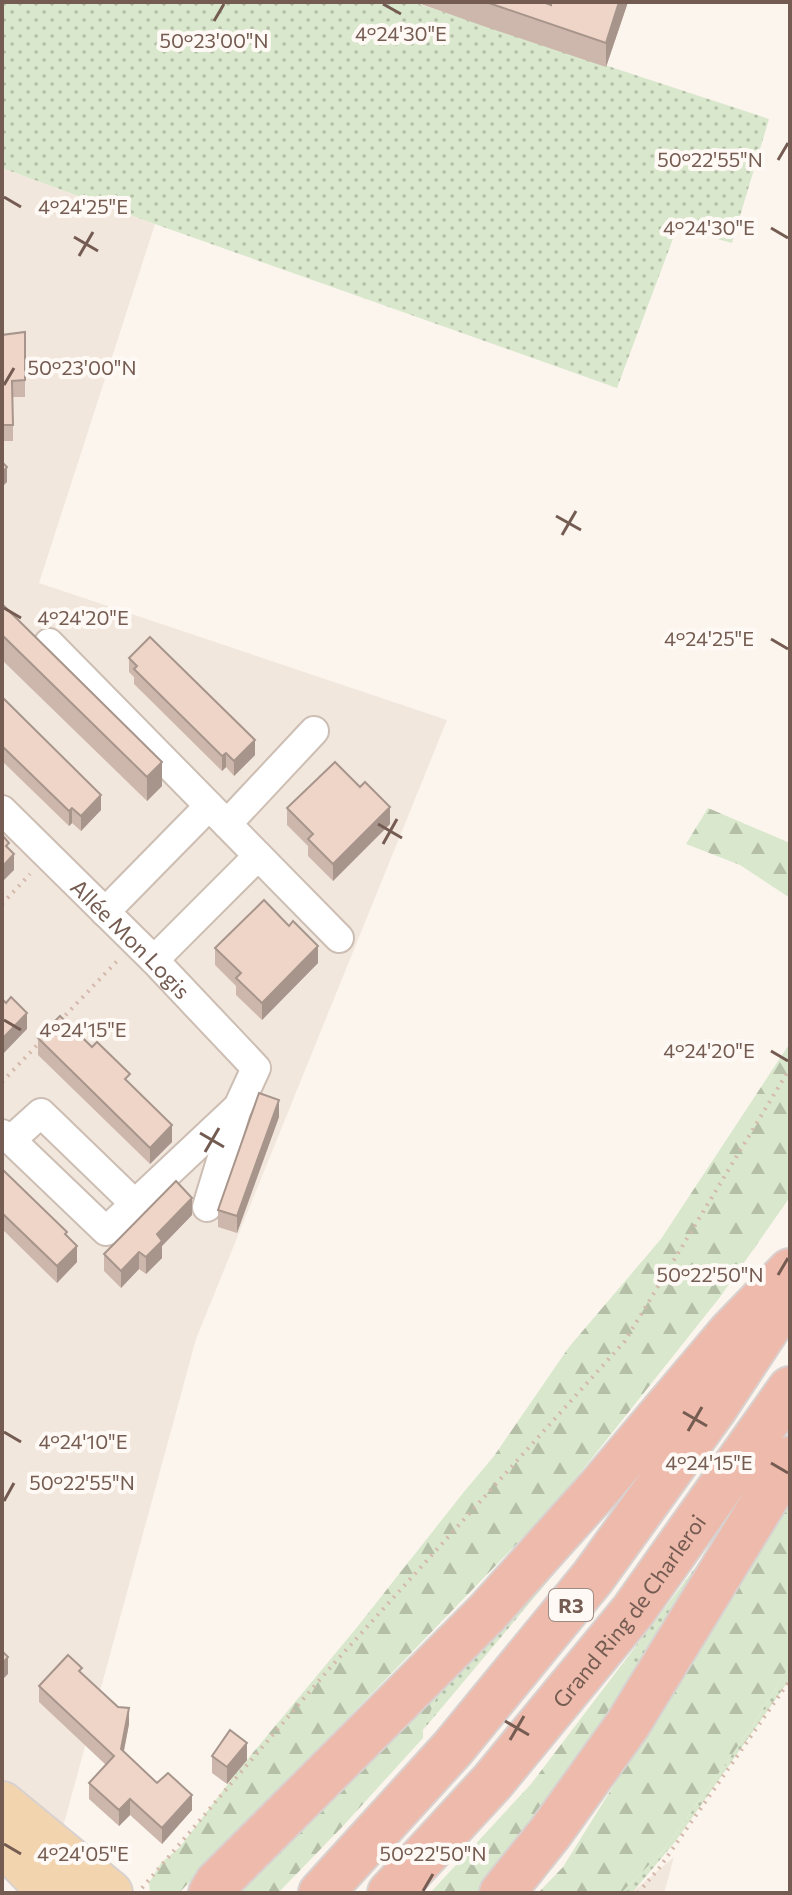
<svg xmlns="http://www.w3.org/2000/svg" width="792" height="1895" font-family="Commissioner,sans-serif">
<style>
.residential{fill:#f2e7dd}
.grass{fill:url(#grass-dots)}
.forest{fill:url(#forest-firs)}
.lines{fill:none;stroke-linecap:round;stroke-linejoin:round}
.street-casing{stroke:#cdbeb4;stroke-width:32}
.primary-casing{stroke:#d8d1cf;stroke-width:48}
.highway-casing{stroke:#d8d1cf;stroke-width:48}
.path{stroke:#d4b8aa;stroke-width:4;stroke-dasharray:2 6;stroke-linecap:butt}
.street{stroke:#fff;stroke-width:28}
.primary{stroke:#f2d5ae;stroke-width:44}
.highway{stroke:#eebaab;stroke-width:44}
.wall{fill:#cdb7ac}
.shaded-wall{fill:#a7958c}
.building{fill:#eed5c8;stroke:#a7958c;stroke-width:2}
.ticks{fill:none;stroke:#755c52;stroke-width:3}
.labels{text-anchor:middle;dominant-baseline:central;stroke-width:8;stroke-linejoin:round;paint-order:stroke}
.shield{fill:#fef9f4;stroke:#9e8b83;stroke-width:2}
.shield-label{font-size:20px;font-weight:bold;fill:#755c52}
.street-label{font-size:22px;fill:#755c52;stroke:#fef9f4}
.ticks-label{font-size:20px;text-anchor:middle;fill:#755c52;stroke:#fef9f4;stroke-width:8;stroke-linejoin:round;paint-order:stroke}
</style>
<defs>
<pattern id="grass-dots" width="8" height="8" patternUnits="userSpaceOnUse" patternTransform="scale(2)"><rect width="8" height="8" fill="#d9e8cc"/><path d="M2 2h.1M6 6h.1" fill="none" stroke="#b5bfa8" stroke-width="1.8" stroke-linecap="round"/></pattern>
<pattern id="forest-firs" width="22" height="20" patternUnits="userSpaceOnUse" patternTransform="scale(2)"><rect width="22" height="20" fill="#d9e8cc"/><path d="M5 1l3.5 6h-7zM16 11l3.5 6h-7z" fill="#b5bfa8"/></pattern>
</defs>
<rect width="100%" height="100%" fill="#fbf5ee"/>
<path class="residential" d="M2 168 155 224 39 583 447 720 196 1339 57 1849 2 1799Z
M674 1857 664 1893H631Z"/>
<path class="grass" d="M2 2H413L769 119 732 243 677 228 617 388 155 224 2 168Z
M623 1488 591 1530 423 1730 441 1686Z
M726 1527 638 1669 623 1663Z
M790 1665V1679L675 1842 632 1893H621L665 1849 755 1722Z"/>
<path class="forest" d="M708 808 790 843V898L740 865 686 844Z
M790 1043V1197L720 1297 558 1501 179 1893H150L149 1883 161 1863 180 1847 237 1772 358 1626 463 1493 494 1456 569 1347 661 1239Z
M790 1502V1665L755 1722 665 1849 621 1893H538L563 1867Z
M623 1663 638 1669 554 1801 479 1893H430L531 1784Z
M441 1686 423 1730V1738L343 1826 278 1893H233Z"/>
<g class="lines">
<defs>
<g id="street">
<path d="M49 643 339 938"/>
<path id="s1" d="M2 810 154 960 256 1068 238 1107 106 1231 11 1140 2 1134"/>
<path d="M227 824 314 731"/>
<path d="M105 912 209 806"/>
<path d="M154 960 258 856"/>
<path d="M11 1140 41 1113 135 1204"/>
<path d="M207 1207 237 1108"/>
</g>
<path id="primary" d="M2 1804 110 1893
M2 1842 52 1893"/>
<g id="highway">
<path d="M211 1893 217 1883 487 1613 600 1487 730 1333 790 1271"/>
<path d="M321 1893 453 1748 593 1577 714 1409 776 1315"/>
<path id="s2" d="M390 1893 493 1781 633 1611 790 1389"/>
<path d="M502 1893 550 1833 628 1724 790 1459"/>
</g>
</defs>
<use href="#street" class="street-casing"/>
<use href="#primary" class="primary-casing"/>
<use href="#highway" class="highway-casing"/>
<path class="path" d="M2 904 30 874
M60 1021 117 961
M2 1082 40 1042
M142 1888 329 1669 625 1341 790 1068
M638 1893 660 1867 790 1680"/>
<use href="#street" class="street"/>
<use href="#primary" class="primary"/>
<use href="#highway" class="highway"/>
</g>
<path class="wall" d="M415 2H543L551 5 576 2H628L606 67 486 27V25V27Z
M25 332V397H13V441H2V335Z
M2 604 162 786 147 801 2 660Z
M129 658 255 755 234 776 226 767 222 771 134 684V677L129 672Z
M2 697 101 810 81 831 72 823 69 826 2 761Z
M287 808 390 824 333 881 308 856V846L287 825Z
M215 948 318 963 262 1020 236 995V986L215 965Z
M38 1038 130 1084 172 1142 150 1164 38 1055Z
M279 1117 237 1233 218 1227V1210Z
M2 1169 67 1236 77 1262 57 1283 2 1229Z
M192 1215 162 1246V1258L146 1274 139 1269 121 1288 104 1271V1254Z
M82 1674 129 1724 124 1751 157 1783 192 1810 162 1844 130 1815 119 1826 89 1799V1783L106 1765 39 1702V1686Z
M212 1756 247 1760 227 1784 212 1773Z"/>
<path class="shaded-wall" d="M619 2H628L606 67V43Z
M7 467V482L2 487V473Z
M255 740V755L234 776V761Z
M226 753V767L222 771V756Z
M162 762V786L147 801V777Z
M101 795V810L81 831V816Z
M390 807V824L333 881V864Z
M72 808V823L69 826V811Z
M14 854V870L2 882V867Z
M318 946V963L262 1020V1003Z
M27 1013V1029L2 1055V1039Z
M279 1100V1117L237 1233V1216Z
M172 1125V1142L150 1164V1148Z
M192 1198V1215L162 1246V1258L146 1274V1257L157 1234Z
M77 1246V1262L57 1283V1266Z
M139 1252V1269L121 1288V1271Z
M8 1657V1674L2 1680V1664Z
M129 1708V1724L121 1765V1749Z
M247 1743V1760L227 1784V1767Z
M192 1795V1810L162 1844V1828Z
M130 1799V1815L119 1826V1810Z"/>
<path class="building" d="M486 2H543L551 5V2H619L606 43Z
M25 332V380L12 381 13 425H2V335Z
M2 462 7 467 2 473Z
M2 604 162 762 147 777 2 635Z
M150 637 255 740 234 761 226 753 222 756 134 669 137 666 129 658Z
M2 697 101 795 81 816 72 808 69 811 2 746Z
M335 762 360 787 365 782 390 807 333 864 308 839 313 834 287 808Z
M2 835 9 843 6 846 14 854 2 867Z
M264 900 289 926 293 921 318 946 262 1003 236 978 241 973 215 948Z
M11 997 27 1013 2 1039V999L6 1003Z
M60 1016 92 1047 97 1042 130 1074 125 1079 172 1125 150 1148 38 1038Z
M259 1093 279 1100 237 1216 218 1210Z
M2 1169 67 1232 65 1234 77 1246 57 1266 2 1213Z
M176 1181 192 1198 157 1234 162 1241 146 1257 139 1252 121 1271 104 1254Z
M2 1651 8 1657 2 1664Z
M68 1655 82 1668 79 1671 118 1707 129 1708 121 1749 157 1783 168 1773 192 1795 162 1828 130 1799 119 1810 89 1783 114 1756 39 1686Z
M230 1730 247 1743 227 1767 212 1756Z"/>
<path class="ticks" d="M383 4 401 14M214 21 224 4M778 160 788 143M4 197 21 207M771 228 788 238M74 237 98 251M79 256 93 232M4 385 14 368M556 516 581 530M562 535 576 511M4 608 21 618M771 639 788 649M378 824 402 838M383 844 397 819M4 1020 21 1030M771 1051 788 1061M200 1133 224 1147M205 1152 219 1128M778 1275 788 1258M683 1412 707 1426M688 1431 702 1407M4 1432 21 1442M771 1463 788 1473M4 1501 14 1483M505 1721 529 1735M510 1740 524 1716M4 1844 21 1854M423 1891 433 1874"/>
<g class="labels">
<rect class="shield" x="549" y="1589" width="44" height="32" rx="6"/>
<g class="shield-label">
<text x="571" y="1605">R3</text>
</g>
<g class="street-label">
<text stroke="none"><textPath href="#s1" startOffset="182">Allée Mon Logis</textPath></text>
<text stroke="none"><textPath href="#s2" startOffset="370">Grand Ring de Charleroi</textPath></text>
</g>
</g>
<g class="ticks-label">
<text x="401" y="41">4°24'30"E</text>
<text x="214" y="48">50°23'00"N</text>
<text x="710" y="167">50°22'55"N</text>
<text x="83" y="214">4°24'25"E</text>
<text x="709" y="235">4°24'30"E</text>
<text x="82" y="375">50°23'00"N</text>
<text x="83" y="625">4°24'20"E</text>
<text x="709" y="646">4°24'25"E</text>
<text x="83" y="1037">4°24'15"E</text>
<text x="709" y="1058">4°24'20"E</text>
<text x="710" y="1282">50°22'50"N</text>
<text x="83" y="1449">4°24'10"E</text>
<text x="709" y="1470">4°24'15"E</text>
<text x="82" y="1490">50°22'55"N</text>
<text x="83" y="1861">4°24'05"E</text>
<text x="433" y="1861">50°22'50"N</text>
</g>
<rect width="792" height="1895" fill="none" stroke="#755c52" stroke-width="8"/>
</svg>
